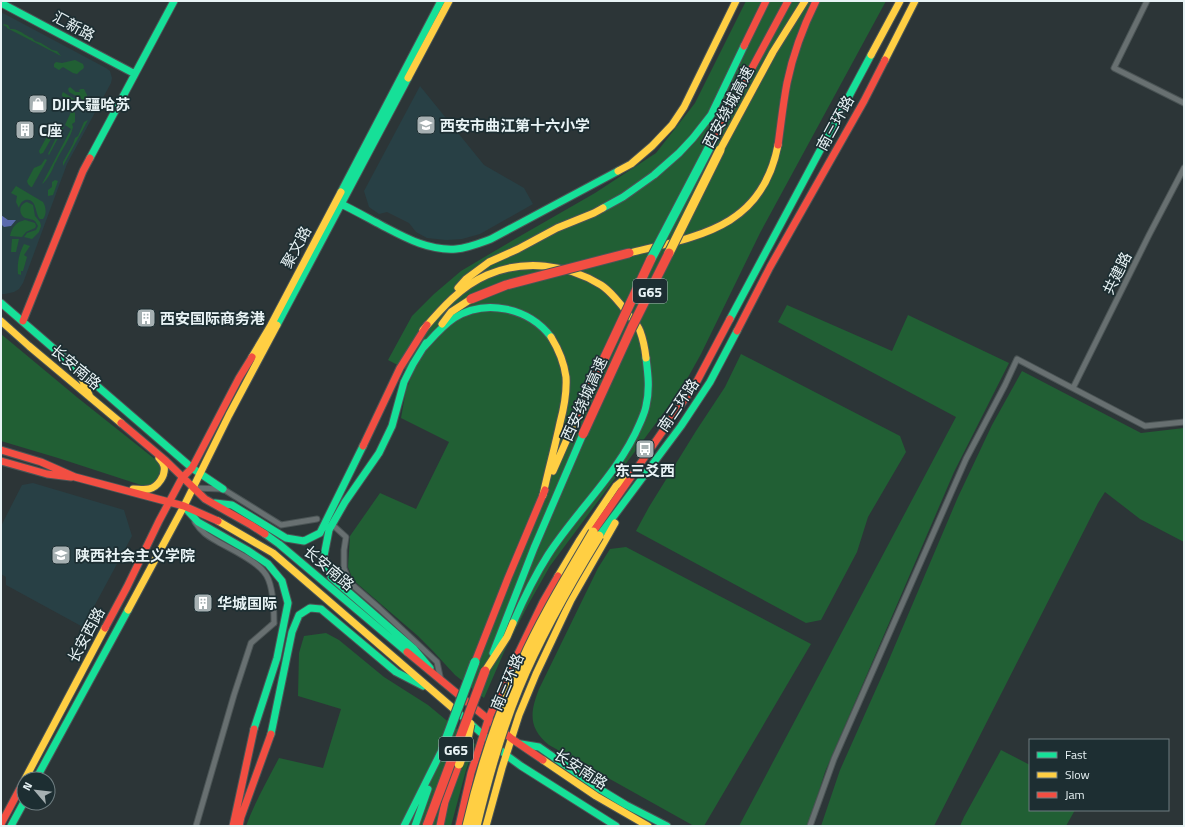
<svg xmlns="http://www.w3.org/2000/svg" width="1185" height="827" font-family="'Titillium Web','Noto Sans SC',sans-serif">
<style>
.built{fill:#284045}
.green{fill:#215f34}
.water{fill:#5a6bad}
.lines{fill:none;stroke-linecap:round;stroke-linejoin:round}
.street-casing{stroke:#4b5455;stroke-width:7}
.fast-casing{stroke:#4b5455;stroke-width:9}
.slow-casing{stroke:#4b5455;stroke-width:9}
.jam-casing{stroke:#4b5455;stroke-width:9}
.street{stroke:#687071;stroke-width:5}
.fast{stroke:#16e098;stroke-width:7}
.slow{stroke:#ffcf43;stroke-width:7}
.jam{stroke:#f24e42;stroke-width:7}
.fast-bridge-casing{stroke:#4b5455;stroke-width:11;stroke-linecap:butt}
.slow-bridge-casing{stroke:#4b5455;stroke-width:11;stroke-linecap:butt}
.jam-bridge-casing{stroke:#4b5455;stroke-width:11;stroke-linecap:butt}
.fast-bridge{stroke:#16e098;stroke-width:9}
.slow-bridge{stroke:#ffcf43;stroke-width:9}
.jam-bridge{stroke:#f24e42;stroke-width:9}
.labels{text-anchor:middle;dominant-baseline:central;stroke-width:3.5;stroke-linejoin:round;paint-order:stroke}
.shield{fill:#1d2e32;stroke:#abb8ba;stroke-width:1}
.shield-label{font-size:14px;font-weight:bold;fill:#e8f3f5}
.street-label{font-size:15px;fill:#e8f3f5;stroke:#1d2e32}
.poi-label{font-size:15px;font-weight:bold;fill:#e8f3f5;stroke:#1d2e32;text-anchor:start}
</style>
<rect width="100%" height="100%" fill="#2c3537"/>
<path class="built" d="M1 12 106 68 110 71 112 78 111 83 67 164 23 283 19 289 14 292 5 294H1Z
M420 86 484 165 524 188 533 204 480 234 462 239 446 240 427 238 416 232 409 223 387 212 379 214 369 207 364 191Z
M33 483 124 510 132 536 83 627 6 585V577L1 574V526L22 485Z"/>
<path class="green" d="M746 1H886L760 233 701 354 682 388 550 566 528 605 504 652 484 698 455 675 433 651 418 636 353 580 348 567 350 536 380 493 416 509 449 442 401 418 406 390 413 373 388 360 412 316 434 294 461 271 515 239 595 193 656 153 695 103Z
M4 24 8 25 10 29C19 28 25 36 32 38L35 41 41 43 52 50 57 51 61 56 7 28V27L3 25Z
M75 60 83 64 84 67 83 69 80 71 77 74 73 73 63 67 59 70 54 67V64L56 62 62 63Z
M70 87 76 92H80L79 90 81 89H84L87 95V98L84 100H82L80 97H78L69 92 68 89Z
M63 92 74 99H78V103L77 104 62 96V94Z
M72 110 75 113C75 114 75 120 75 122L72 124 73 127C70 140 61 150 56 162L55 163C53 169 47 181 42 184L71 129 65 125 49 155 48 154 58 134 59 128 64 127Z
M88 120 63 166V162L73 144 75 138 78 136 84 122Z
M51 129H54L55 132 43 153 40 154 39 151Z
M45 159 47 160 32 187H31L28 184 27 181 34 168 41 165Z
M55 180 58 181 53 195 48 196V190L52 187V182Z
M16 186 43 202C46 207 47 214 43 219H40C35 214 37 197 25 200 21 202 20 204 19 208L16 202 17 196 11 193Z
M27 202 33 205 35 216 40 222 41 226 39 232 32 239 24 237 27 233 36 230 38 226 35 221C32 219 29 219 25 218 18 214 19 204 27 202Z
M25 220 35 223 36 226 35 228 26 232 22 237 10 236C12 227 16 222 25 220Z
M12 239H19L16 252H11Z
M24 244 30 246 24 255 27 257 23 271H21V275L18 274C17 263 19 254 24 244Z
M787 305 892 351 908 315 1009 363 954 472 825 772 808 826H739L956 417 778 322Z
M1 334 78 398 161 464V473L152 485 144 486 58 458 1 441Z
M741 354 900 436 906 452 868 517 857 552 821 620 806 623 636 531 649 507 696 431 725 387Z
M1022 371 1141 433 1184 428V542L1140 519 1105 492 1098 503 934 826H821L840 770 885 669 958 497 992 425Z
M626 547 811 644 704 826H694L549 745C528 728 530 712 539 689L598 568 610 549Z
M326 633 339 640 384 677 428 705 475 744 466 770 451 826H246C255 802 267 781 279 758L323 768 341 709 298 696 299 653 304 636Z
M1001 750 1030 765V810H1075L1066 826H960L964 817Z"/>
<path class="water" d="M1 215 8 220H16L11 226 4 227 1 224Z"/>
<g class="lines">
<defs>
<path id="street" d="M1147 1 1114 68 1184 103
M1073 388 1149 235 1184 168
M193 488 223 489 281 525 317 519
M195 522C203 534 208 536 220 543 233 550 256 561 264 572 273 582 274 610 274 623
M335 527 346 537 344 550V568L349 582 379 608 437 662 441 681
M196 826 234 695 251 643 274 623
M810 826 834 759 966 459 1005 385 1017 359 1145 426 1184 422"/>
<path id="fast" d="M1 3 135 74
M90 158 174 1
M341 192 441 1
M337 202C352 209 366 217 381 225 404 237 428 251 456 249 468 248 480 243 491 239L618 171
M603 208 623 197 654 175 679 153 693 138 711 115 744 46
M1 303 192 468 223 489
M730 319 871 55
M277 325 408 78
M423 348C433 337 442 326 454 318 486 298 529 308 551 337
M379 453 345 502 329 530 324 556 331 577 414 649 430 668
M379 453 392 426 404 382 413 364 426 343
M215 503 232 505 286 538 304 541 320 533 363 446
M187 510 198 522 247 550 268 564 282 581 288 603 277 658 254 729
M265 534 279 544 407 652
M599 536 681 426 710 382 737 331
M513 623C523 600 534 577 548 555 577 510 619 473 640 423 642 418 645 412 646 406 650 389 648 374 646 358
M493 653 534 548 583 434
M455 710 506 755 521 766 616 826
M271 734 292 632 299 615 310 608 321 609 396 672 423 686
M521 744 539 747 598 788 626 805 667 826
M36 779 128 610
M11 826 24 802
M404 826 443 748
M415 826 428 789"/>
<path id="slow" d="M871 55 900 1
M885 60 915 1
M408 78 449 1
M720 150 773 52 805 1
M618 171 631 164 652 146 672 125 684 107 736 1
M629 253C699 236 762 228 778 145
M458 288 466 279 489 262 518 249 557 228 594 213 603 208
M1 321 29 346 121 423
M442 324 451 312 471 299
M423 330C441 309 461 286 487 275 524 259 567 264 601 285 609 290 622 305 628 314 632 319 638 325 640 331 643 339 645 349 646 358
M252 357 271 325 341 192
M78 370 90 397
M553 471 575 421
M133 489C138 489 144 490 149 489 158 487 166 475 164 466 163 463 161 460 159 458
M543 495C548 471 555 447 560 423 564 408 567 393 566 377 564 362 559 350 551 337
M218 521 273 553 455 710
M558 576 579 541 616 486 627 477
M128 610 184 506 229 415 277 325
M485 671 507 637 513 623
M543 760 596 796 648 826
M25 779 105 628
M486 826 502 768 519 715 536 674 571 600 615 523"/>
<path id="jam" d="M744 46 766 1
M778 145C781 124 783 104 787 83 793 54 803 27 816 1
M709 148 788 1
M23 321 83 171 90 158
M737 331 770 267 864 101 885 60
M121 423 166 461 205 499 251 525 265 534
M363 446 400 368 427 325
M1 450 41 462 75 477 184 506 218 521
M1 461 47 474 71 477
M593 532 696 383 730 319
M105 628 127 587 159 521 182 478 192 468 239 378 252 357
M407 652 512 739 543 760
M475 662 508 578 545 490
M1 824 24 781
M233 826 254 729
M239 826 241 817 271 734
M440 826 445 802 459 764
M459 826 471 773 488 720 504 683 543 602 558 576"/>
</defs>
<use href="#street" class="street-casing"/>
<use href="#fast" class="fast-casing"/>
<use href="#slow" class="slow-casing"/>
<use href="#jam" class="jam-casing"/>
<use href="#street" class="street"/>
<use href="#fast" class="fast"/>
<use href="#slow" class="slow"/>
<use href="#jam" class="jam"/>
<defs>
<path id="fast-bridge" d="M651 259 709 148
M443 748 475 662"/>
<path id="slow-bridge" d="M669 253 720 150
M459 764 466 744 470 724
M467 826C480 770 498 715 522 662 542 617 568 575 593 532
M476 826C487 780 500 733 518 689 540 636 569 585 599 536"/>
<path id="jam-bridge" d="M471 299 506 285 629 253
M575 421 651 259
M583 434 632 327 669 253
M427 826 485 671"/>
</defs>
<use href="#fast-bridge" class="fast-bridge-casing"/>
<use href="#slow-bridge" class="slow-bridge-casing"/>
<use href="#jam-bridge" class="jam-bridge-casing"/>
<use href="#fast-bridge" class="fast-bridge"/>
<use href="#slow-bridge" class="slow-bridge"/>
<use href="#jam-bridge" class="jam-bridge"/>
</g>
<defs>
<symbol id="shop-square" viewBox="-11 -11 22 22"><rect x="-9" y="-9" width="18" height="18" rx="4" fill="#a6b0b2" stroke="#1d2e32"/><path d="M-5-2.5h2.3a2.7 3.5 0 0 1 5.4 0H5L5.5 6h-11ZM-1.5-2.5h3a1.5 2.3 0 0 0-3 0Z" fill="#fff"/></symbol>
<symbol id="school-square" viewBox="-11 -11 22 22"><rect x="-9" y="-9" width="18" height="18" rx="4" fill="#a6b0b2" stroke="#1d2e32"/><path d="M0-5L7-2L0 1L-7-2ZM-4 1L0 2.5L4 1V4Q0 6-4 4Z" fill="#fff"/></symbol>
<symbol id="building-square" viewBox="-11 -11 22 22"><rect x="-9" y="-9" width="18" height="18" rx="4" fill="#a6b0b2" stroke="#1d2e32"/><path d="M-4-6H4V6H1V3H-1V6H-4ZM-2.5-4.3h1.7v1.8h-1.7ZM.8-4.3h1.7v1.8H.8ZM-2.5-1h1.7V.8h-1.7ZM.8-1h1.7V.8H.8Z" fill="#fff"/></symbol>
<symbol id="bus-square" viewBox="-11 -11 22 22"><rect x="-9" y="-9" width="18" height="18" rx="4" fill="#a6b0b2" stroke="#1d2e32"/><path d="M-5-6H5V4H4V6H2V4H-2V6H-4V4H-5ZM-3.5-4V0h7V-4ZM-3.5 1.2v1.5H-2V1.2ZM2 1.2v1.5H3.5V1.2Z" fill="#fff"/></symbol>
</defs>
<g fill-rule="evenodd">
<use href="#shop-square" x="27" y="93" width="22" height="22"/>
<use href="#school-square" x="415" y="114" width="22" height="22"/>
<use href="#building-square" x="14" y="119" width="22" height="22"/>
<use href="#building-square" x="135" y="307" width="22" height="22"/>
<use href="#bus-square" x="634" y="438" width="22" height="22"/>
<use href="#school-square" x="50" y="544" width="22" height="22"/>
<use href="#building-square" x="192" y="592" width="22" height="22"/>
</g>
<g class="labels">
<g class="shield">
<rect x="633" y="279" width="34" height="24" rx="3"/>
<rect x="439" y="737" width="34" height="24" rx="3"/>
</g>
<g class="shield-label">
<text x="650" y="291">G65</text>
<text x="456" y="749">G65</text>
</g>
<g class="street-label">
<text transform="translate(74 26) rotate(28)">汇新路</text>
<text transform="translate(728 107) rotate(-62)">西安绕城高速</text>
<text transform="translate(835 123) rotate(-61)">南三环路</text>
<text transform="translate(296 247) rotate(-62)">聚文路</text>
<text transform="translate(1117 273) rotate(-64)">共建路</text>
<text transform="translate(76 367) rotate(40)">长安南路</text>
<text transform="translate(584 399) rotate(-66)">西安绕城高速</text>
<text transform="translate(678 405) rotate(-56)">南三环路</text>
<text transform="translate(329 568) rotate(40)">长安南路</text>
<text transform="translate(86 635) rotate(-62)">长安西路</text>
<text transform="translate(507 682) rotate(-67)">南三环路</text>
<text transform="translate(581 769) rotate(33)">长安南路</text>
</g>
<g class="poi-label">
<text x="52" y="104">DJI大疆哈苏</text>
<text x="440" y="125">西安市曲江第十六小学</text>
<text x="39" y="130">C座</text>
<text x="160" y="318">西安国际商务港</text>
<text x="645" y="470" text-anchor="middle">东三爻西</text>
<text x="75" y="555">陕西社会主义学院</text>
<text x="217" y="603">华城国际</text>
</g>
</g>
<rect width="1185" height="827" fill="none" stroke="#e8f3f5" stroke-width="4"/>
<rect x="1029" y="739" width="140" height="72" fill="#1d2e32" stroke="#6e7d80"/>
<rect x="1037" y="752" width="20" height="6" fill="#16e098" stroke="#6e7d80"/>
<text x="1065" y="759" font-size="12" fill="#e8f3f5">Fast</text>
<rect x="1037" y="772" width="20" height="6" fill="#ffcf43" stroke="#6e7d80"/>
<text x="1065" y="779" font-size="12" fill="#e8f3f5">Slow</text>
<rect x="1037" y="792" width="20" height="6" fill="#f24e42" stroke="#6e7d80"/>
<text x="1065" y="799" font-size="12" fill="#e8f3f5">Jam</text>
<g transform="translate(36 791) rotate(298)"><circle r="19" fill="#1d2e32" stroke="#6e7d80"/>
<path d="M0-3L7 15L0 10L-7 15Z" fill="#a6b0b2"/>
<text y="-6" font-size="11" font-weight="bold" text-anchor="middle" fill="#e8f3f5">N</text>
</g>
</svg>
